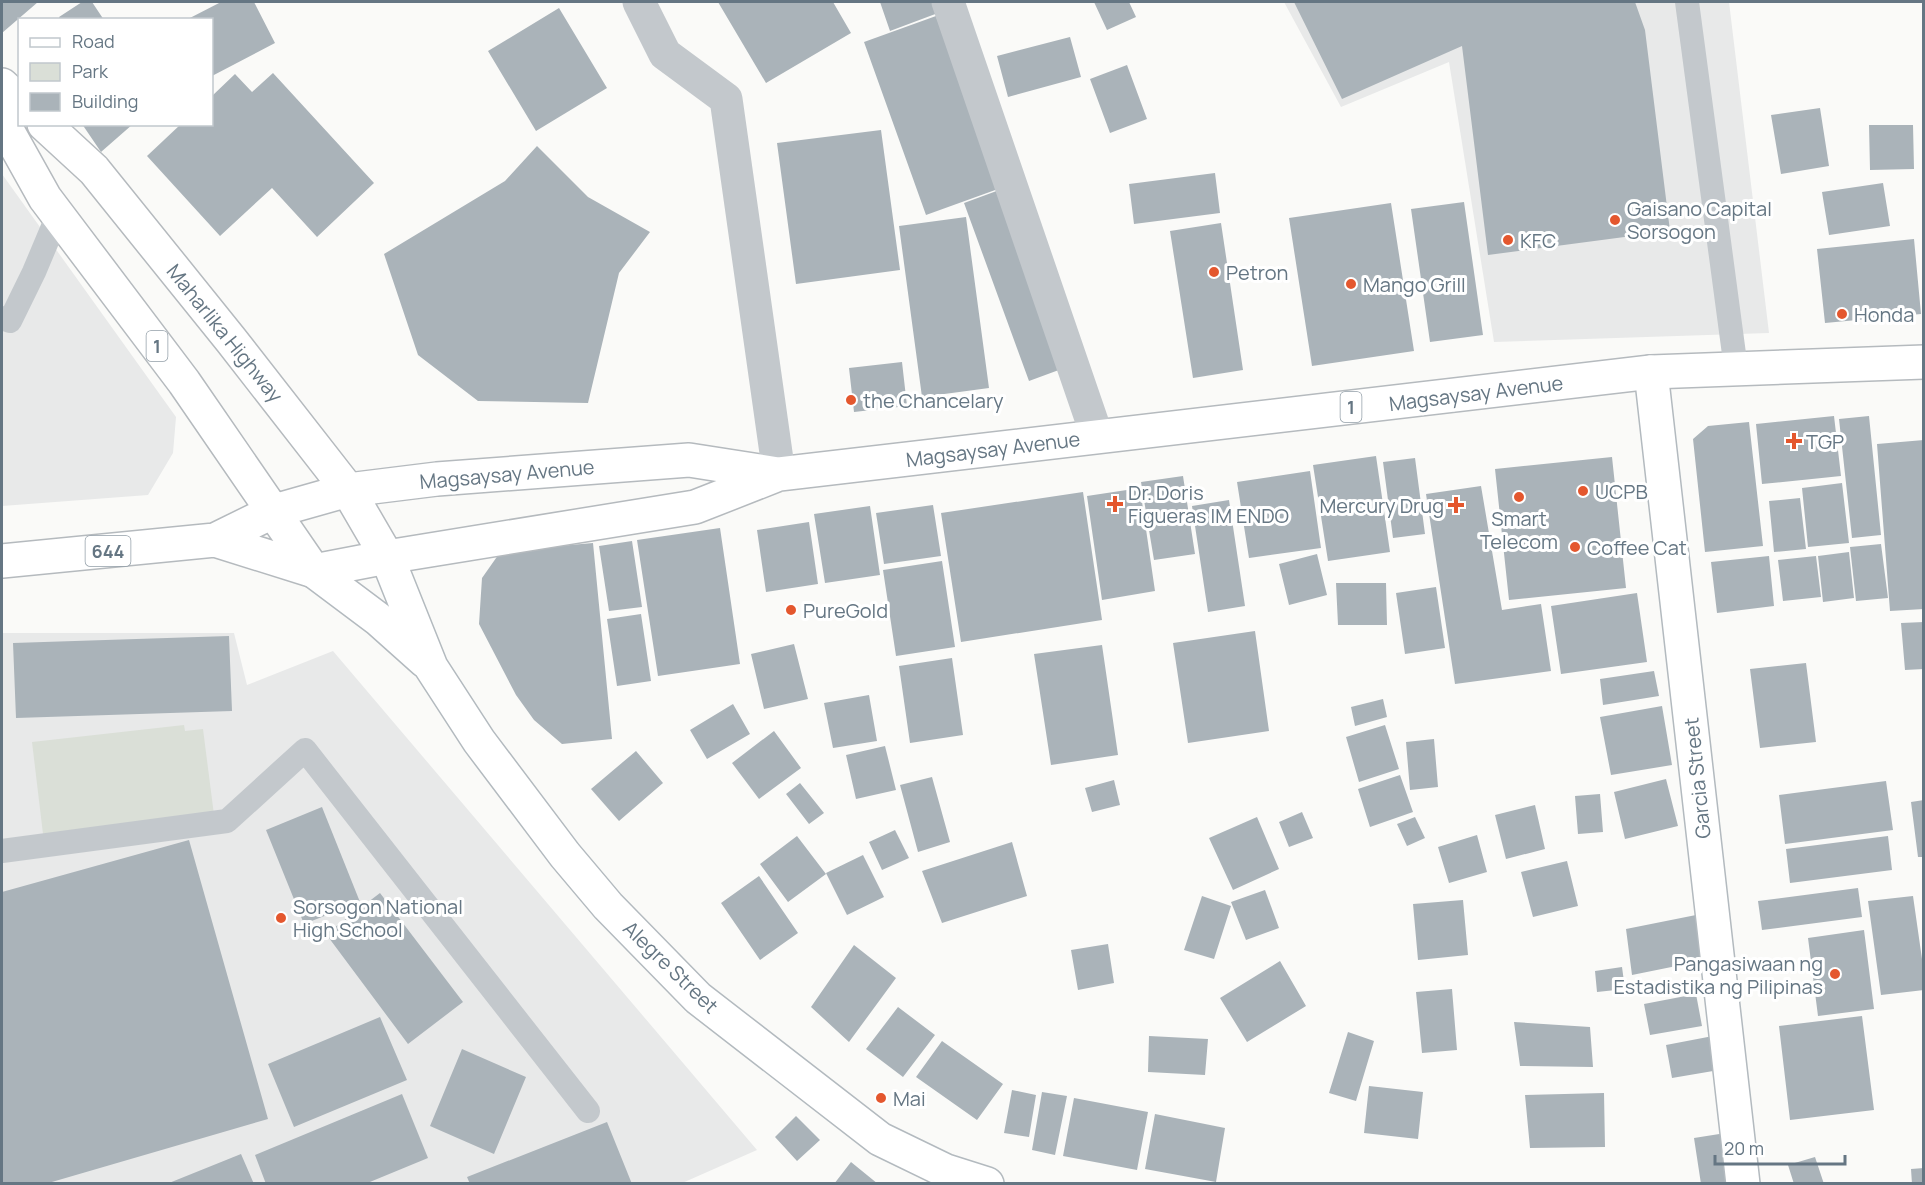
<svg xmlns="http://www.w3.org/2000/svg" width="1925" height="1185" font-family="Manrope,sans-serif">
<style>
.built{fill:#e8e9e9}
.green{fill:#dadfd7}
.building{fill:#aab3b9}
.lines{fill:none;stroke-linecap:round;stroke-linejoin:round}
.secondary-casing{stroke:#b3babf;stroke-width:36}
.primary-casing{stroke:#b5babe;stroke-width:36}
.lane{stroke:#c3c8cc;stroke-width:24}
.street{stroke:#c3c8cc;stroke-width:33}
.secondary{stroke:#fff;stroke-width:33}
.primary{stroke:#fff;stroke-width:33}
.poi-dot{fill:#e4572e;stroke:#fff;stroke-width:2}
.labels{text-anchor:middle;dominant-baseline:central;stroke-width:6;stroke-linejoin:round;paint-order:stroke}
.shield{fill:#fff;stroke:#939fa8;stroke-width:1.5}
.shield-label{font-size:18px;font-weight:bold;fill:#657683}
.poi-label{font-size:20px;fill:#657683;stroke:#fff;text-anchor:start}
.street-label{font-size:20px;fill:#657683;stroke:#fff}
</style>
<rect width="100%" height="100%" fill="#fafaf8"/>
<path class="built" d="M1284 2H1729L1769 333 1494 342 1449 62 1341 107Z
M2 174 176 417 173 453 148 495 2 506Z
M2 633H234L247 685 333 651 757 1150 680 1184H2Z"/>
<path class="green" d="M184 725 185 731 203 729 214 815 43 834 32 742Z"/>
<path class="building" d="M2 2H38L2 33Z
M82 2H92L104 20H60L59 17Z
M221 2H254L275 43 212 76V20H186Z
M718 2H833L851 33 766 83Z
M880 2H934L938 13 890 31Z
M1094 2H1129L1136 17 1107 30Z
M1294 2H1635L1645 30 1670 231 1488 255 1462 46 1342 99Z
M559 8 607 88 536 131 488 51Z
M936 16 998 189 926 215 864 42Z
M1070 37 1081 77 1008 97 997 56Z
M1127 65 1147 119 1110 133 1090 79Z
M273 73 374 183 317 237 272 188 220 236 147 156 181 124H212V96L235 74 252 92Z
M1820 108 1829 166 1781 174 1771 115Z
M82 124H133L101 152Z
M1869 125H1913L1914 169 1870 170Z
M881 130 900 270 796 284 777 143Z
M537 146 588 197 650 232 619 273 588 403 478 401 418 355 384 254 505 181Z
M1215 173 1220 213 1134 224 1129 184Z
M1883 183 1890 226 1829 235 1822 192Z
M1002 189 1067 367 1029 381 964 203Z
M1464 202 1483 335 1430 342 1411 209Z
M1391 203 1414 351 1312 366 1289 218Z
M966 217 989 388 922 397 899 226Z
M1221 223 1243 370 1193 378 1170 231Z
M1914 239 1921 314 1825 323 1817 249Z
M902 362 907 406 854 412 849 368Z
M1834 416 1841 476 1762 484 1756 424Z
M1869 416 1881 535 1852 538 1839 419Z
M1749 422 1763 546 1705 552 1693 439 1708 426Z
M1924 440V609L1890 611 1877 444Z
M1376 456 1390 552 1328 561 1313 465Z
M1612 457 1626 588 1509 600 1495 469Z
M1415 458 1425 534 1393 538 1383 462Z
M1310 471 1321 548 1249 558 1237 482Z
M1183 476 1195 554 1154 560 1141 482Z
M1842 483 1849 543 1808 547 1802 488Z
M1481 486 1502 610 1541 604 1551 671 1455 684 1426 494Z
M1140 488 1155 591 1102 600 1087 496Z
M1083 492 1102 620 961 642 941 513Z
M1800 498 1806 549 1774 552 1769 501Z
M1229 500 1245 606 1208 612 1192 506Z
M933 505 941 556 884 564 876 513Z
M870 506 880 575 825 583 814 514Z
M809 522 818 584 766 592 757 530Z
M720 528 740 664 658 676 637 540Z
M632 541 642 607 609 611 599 546Z
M593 543 612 739 562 744 534 720 516 695 479 624 482 578 501 551Z
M1881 544 1888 598 1856 601 1850 547Z
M1849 552 1854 598 1823 602 1818 556Z
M1317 554 1327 595 1289 605 1279 564Z
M1769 556 1774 606 1717 613 1711 562Z
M1816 556 1821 597 1783 601 1778 560Z
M942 561 955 647 896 656 883 570Z
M1336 583H1386L1387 625H1338Z
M1436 587 1445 648 1405 654 1396 593Z
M1637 593 1647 662 1561 674 1551 606Z
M641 614 651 681 617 686 607 619Z
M1924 622V669L1905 670 1901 623Z
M1255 631 1269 731 1188 743 1173 643Z
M229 636 232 711 16 718 13 643Z
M794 644 808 699 764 709 751 654Z
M1102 645 1118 755 1051 765 1034 654Z
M952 658 963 735 910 743 899 666Z
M1806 663 1816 742 1760 748 1750 669Z
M1654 671 1659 696 1603 705 1600 679Z
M869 695 877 741 833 748 824 703Z
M1383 699 1387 717 1355 726 1351 707Z
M733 704 750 734 707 759 690 730Z
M1662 706 1672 765 1611 775 1600 717Z
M1385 725 1399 769 1359 782 1346 737Z
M774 731 801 768 759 799 732 763Z
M1434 739 1438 787 1410 790 1406 742Z
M885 746 896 790 856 799 846 755Z
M636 751 663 783 619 821 591 789Z
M1400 775 1413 812 1370 827 1358 789Z
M932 777 950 842 918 852 900 785Z
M1666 779 1678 826 1625 839 1614 792Z
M1114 780 1120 805 1092 812 1085 788Z
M1886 781 1893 830 1785 844 1779 795Z
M800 783 824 813 809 824 786 794Z
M1600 794 1603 832 1578 834 1575 796Z
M1924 800V857H1918L1911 802Z
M1535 805 1545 849 1506 859 1495 815Z
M322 807 360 902 304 924 266 830Z
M1302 812 1313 838 1289 847 1279 822Z
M1257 817 1279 869 1233 890 1209 838Z
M1415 817 1425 838 1407 846 1397 824Z
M895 830 909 858 882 870 869 842Z
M1477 835 1487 872 1449 883 1438 847Z
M797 836 826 874 788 902 760 864Z
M1888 836 1892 870 1790 883 1786 849Z
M189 840 268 1119 45 1184H2V892Z
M1012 842 1027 896 942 923 922 871Z
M863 855 884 897 847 915 826 873Z
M1567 861 1578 906 1533 917 1521 872Z
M759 876 798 933 760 960 721 903Z
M1858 888 1862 917 1762 930 1758 901Z
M1265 890 1279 928 1246 940 1231 902Z
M380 893 463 1002 408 1044 326 934Z
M1202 896 1231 906 1214 959 1184 950Z
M1913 896 1924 973V990L1881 995 1868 901Z
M1463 900 1468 955 1418 960 1413 904Z
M1706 913 1711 959 1632 975 1626 929Z
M1864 930 1874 1009 1818 1016 1808 938Z
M1108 944 1114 983 1078 990 1071 950Z
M854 945 896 978 849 1042 811 1007Z
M1280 961 1306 1006 1247 1042 1220 998Z
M1622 967 1625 989 1597 992 1595 971Z
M1452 989 1457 1050 1422 1053 1416 992Z
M1696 994 1702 1026 1650 1035 1644 1004Z
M898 1007 935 1035 903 1077 866 1049Z
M1862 1016 1874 1110 1790 1120 1779 1026Z
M380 1017 407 1080 294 1127 268 1064Z
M1514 1022 1590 1027 1593 1067 1520 1066Z
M1348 1032 1374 1041 1356 1101 1329 1093Z
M1149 1036 1208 1039 1205 1075 1148 1072Z
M1713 1036 1719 1070 1672 1078 1666 1045Z
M942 1041 1003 1084 977 1120 916 1077Z
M462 1049 526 1077 494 1154 430 1126Z
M1369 1086 1423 1092 1418 1139 1364 1133Z
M1012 1090 1036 1095 1029 1137 1004 1133Z
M1042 1092 1067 1096 1055 1155 1032 1150Z
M1604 1093 1605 1147 1530 1148 1525 1095Z
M402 1094 428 1158 365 1184H266L255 1155Z
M1074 1098 1148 1112 1137 1170 1063 1156Z
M1155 1114 1225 1128 1216 1182 1145 1169Z
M796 1116 820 1140 797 1161 775 1137Z
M607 1122 632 1184H470L467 1177Z
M1732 1132 1739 1184H1701L1694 1138Z
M241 1154 254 1184H169V1183Z
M1815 1157 1824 1184H1794L1788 1165Z
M851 1162 878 1184H834Z
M1924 1168V1184H1912L1911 1169Z"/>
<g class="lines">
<defs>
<path id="secondary" d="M1651 372 1743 1184
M387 557 431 667 479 741 565 855 608 906 698 998 880 1139 946 1171 987 1184
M314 571 378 619 425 661"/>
<path id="primary" d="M2 85 20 102
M2 121 45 198 184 382 314 571
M44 124 94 170 231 340 348 490 387 557
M215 540 314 571 387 557 695 507 779 474 1651 372 1924 362
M2 561 215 540 274 511 348 490 437 479 689 460 778 474"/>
</defs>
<use href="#secondary" class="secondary-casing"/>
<use href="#primary" class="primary-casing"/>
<path class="lane" d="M1687 2 1736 369
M2 318 10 321 34 272 58 215
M2 851 227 821 305 750 588 1111"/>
<path class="street" d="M639 2 665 54 726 99 779 474
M948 2 1097 436"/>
<use href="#secondary" class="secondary"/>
<use href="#primary" class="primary"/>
</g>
<g class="poi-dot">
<circle cx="1615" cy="220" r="6"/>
<circle cx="1508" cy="240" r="6"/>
<circle cx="1214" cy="272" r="6"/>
<circle cx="1351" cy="284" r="6"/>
<circle cx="1842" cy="314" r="6"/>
<circle cx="851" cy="400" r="6"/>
<path d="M1791 432h6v6h6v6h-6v6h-6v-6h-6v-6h6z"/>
<circle cx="1583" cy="491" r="6"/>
<circle cx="1519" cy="497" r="6"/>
<path d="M1112 495h6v6h6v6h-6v6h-6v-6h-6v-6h6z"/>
<path d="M1453 496h6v6h6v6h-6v6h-6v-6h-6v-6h6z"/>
<circle cx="1575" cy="547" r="6"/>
<circle cx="791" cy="610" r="6"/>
<circle cx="281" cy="918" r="6"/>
<circle cx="1835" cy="974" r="6"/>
<circle cx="881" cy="1098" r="6"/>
</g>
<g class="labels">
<g class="shield">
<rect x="146.5" y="331" width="21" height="30" rx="4.5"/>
<rect x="1340.5" y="392" width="21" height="30" rx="4.5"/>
<rect x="85.5" y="536" width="45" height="30" rx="4.5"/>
</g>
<g class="shield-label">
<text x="157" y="346">1</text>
<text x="1351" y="407">1</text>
<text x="108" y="551">644</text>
</g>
<g class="poi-label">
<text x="1627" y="208">Gaisano Capital<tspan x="1627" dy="23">Sorsogon</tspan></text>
<text x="1520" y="240">KFC</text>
<text x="1226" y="272">Petron</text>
<text x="1363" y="284">Mango Grill</text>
<text x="1854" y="314">Honda</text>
<text x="863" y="400">the Chancelary</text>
<text x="1806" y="441">TGP</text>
<text x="1595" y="491">UCPB</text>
<text x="1128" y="492">Dr. Doris<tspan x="1128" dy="23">Figueras IM ENDO</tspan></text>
<text x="1444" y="505" text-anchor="end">Mercury Drug</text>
<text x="1519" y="518" text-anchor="middle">Smart<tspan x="1519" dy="23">Telecom</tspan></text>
<text x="1587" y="547">Coffee Cat</text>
<text x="803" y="610">PureGold</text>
<text x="293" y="906">Sorsogon National<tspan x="293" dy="23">High School</tspan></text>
<text x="1823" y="963" text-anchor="end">Pangasiwaan ng<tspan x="1823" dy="23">Estadistika ng Pilipinas</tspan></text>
<text x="893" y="1098">Mai</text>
</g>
<g class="street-label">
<text transform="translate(225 333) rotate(51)">Maharlika Highway</text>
<text transform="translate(1476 393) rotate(-7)">Magsaysay Avenue</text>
<text transform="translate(993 449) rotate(-7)">Magsaysay Avenue</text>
<text transform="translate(507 474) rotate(-5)">Magsaysay Avenue</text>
<text transform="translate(1697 778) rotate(-96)">Garcia Street</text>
<text transform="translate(671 967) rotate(44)">Alegre Street</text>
</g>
</g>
<rect width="1925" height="1185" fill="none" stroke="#657683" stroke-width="6"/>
<rect x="18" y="18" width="195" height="108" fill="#ffffff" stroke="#c1c8cd" stroke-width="1.5"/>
<rect x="30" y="38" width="30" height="9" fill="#ffffff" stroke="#c1c8cd" stroke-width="1.5"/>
<text x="72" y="48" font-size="18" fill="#657683">Road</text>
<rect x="30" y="63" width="30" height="18" fill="#dadfd7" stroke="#c1c8cd" stroke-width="1.5"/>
<text x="72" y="78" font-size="18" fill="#657683">Park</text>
<rect x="30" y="93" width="30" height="18" fill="#aab3b9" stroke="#c1c8cd" stroke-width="1.5"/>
<text x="72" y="108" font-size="18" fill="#657683">Building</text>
<path d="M1715 1155v9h130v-9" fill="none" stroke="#657683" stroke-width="3"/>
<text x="1724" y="1155" font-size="18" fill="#657683" stroke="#ffffff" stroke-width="4.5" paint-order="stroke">20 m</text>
</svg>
